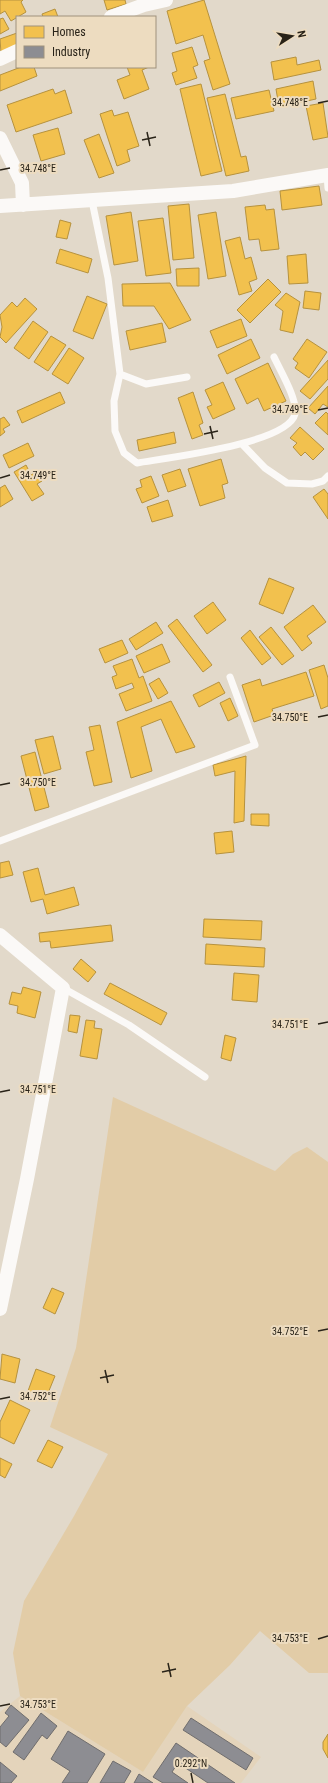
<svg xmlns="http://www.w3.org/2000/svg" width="328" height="1783" font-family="'Roboto Condensed',sans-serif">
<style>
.built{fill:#e4d4bb}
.green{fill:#e2cca7}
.homes{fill:#f2c14e;stroke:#b6923e}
.industry{fill:#8d8d92;stroke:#6f6d6d}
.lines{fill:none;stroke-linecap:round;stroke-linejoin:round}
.service{stroke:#fbf9f7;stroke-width:7}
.minor{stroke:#fbf9f7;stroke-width:14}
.ticks{fill:none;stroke:#292318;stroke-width:1.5}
.ticks-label{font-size:10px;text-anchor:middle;fill:#292318;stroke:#eddcc0;stroke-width:4;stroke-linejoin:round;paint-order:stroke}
</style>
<rect width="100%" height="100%" fill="#e2d9ca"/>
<path class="built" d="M20 1696 143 1772 187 1706 261 1757 241 1783H0V1712Z"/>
<path class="green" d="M113 1097 275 1171 293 1154 307 1147 328 1162V1673H309L260 1631 230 1665 187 1706 143 1772 20 1696 13 1653 24 1601 74 1516 108 1454 50 1427 76 1348Z"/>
<path class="homes" d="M0 0H23L21 2 26 12 11 21 5 11 0 14Z
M104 0H125L126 4 107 10Z
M204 0 230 84 213 90 204 61 210 59 203 35 176 44 167 11Z
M55 9 58 17H43L42 14Z
M3 18 9 29 0 34V19Z
M17 33V47L1 53 0 39Z
M192 47 198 65 193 67 197 78 176 85 172 73 177 71 172 53Z
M296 57 297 65 319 60 321 70 274 80 271 62Z
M21 67H34L37 76 0 91V75Z
M127 67H149L142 70 149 89 124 99 117 80 130 75Z
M313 81 316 99 279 107 276 89Z
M201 84 222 171 201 176 180 89Z
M53 89 55 94 65 90 72 113 16 132 7 105Z
M269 90 274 111 236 119 231 98Z
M225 94 241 157 246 156 249 171 226 176 207 98Z
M323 103 328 137 313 140 306 106Z
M112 110 114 116 128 112 139 146 127 150 130 161 117 166 100 114Z
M58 128 65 154 41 161 33 135Z
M99 134 114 173 99 178 84 140Z
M319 186 322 205 282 210 280 191Z
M189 204 194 258 173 260 168 206Z
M265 205 266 210 274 209 279 249 261 251 259 239 249 240 245 207Z
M131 212 138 261 114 265 106 216Z
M216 212 226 276 208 279 198 215Z
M163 218 171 273 146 276 138 221Z
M60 220 71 223 67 239 56 237Z
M240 237 245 259 251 257 257 279 249 282 252 291 239 295 225 241Z
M60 249 92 259 88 273 56 263Z
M306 254 308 283 289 284 287 256Z
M199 268V286H177L176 269Z
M268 279 281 292 250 323 237 310Z
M170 283 191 320 169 329 154 306H123L122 284Z
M305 291 321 293 319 310 303 308Z
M286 293 300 302 293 333 280 330 283 311 275 305Z
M87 296 107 304 93 339 73 331Z
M25 298 37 309 6 343 0 337 2 327 0 315 12 302 17 307Z
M241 319 247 336 217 348 210 331Z
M33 321 48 332 29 359 14 348Z
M162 323 166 342 130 350 126 331Z
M51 336 66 345 48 371 34 362Z
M251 339 260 358 227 374 218 355Z
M307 339 327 352 309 378 295 368 298 363 293 359Z
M69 348 84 358 68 384 52 374Z
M328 360V379L310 399 300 391Z
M268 363 286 401 264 411 258 398 247 404 235 379Z
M223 382 235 409 213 419 207 407 212 405 205 390Z
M328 386V407L323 404 315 414 308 408Z
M60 392 65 403 22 423 17 411Z
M193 392 203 423 199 425 203 435 192 439 178 398Z
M326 412 328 414V435L315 423Z
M4 417 10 425 3 429 5 432 0 436V419Z
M300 427 324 449 313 460 305 452 301 456 293 447 297 443 290 438Z
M174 432 176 443 139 451 137 440Z
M28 443 34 456 9 468 3 455Z
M221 459 228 483 222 485 225 498 200 506 188 469Z
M26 465 31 475 36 471 42 481 37 484 44 494 32 501 14 472Z
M180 469 186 486 168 492 162 475Z
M151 476 159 496 142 503 136 489 142 487 140 480Z
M5 485 13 499 0 507V488Z
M324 489 328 494V519L313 497Z
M168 500 173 516 152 522 147 507Z
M269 578 294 588 283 614 259 604Z
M213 602 226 620 207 634 194 616Z
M313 605 326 622 307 636 312 643 302 651 284 627Z
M177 619 212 665 203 672 168 626Z
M156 622 163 633 136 650 129 639Z
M271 627 294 656 282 665 259 637Z
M250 630 271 658 262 665 241 638Z
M122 640 128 653 105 663 99 649Z
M162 644 170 662 144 673 136 656Z
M132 659 139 678 143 676 152 701 126 711 119 694 134 688 132 683 116 689 112 677 117 675 113 666Z
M324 665 328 678V706L321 709 309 670Z
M306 672 314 696 272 709 274 715 254 722 242 685 260 679 262 686Z
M159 678 168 693 158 699 149 684Z
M219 682 225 693 199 707 193 695Z
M230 698 238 716 228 721 220 703Z
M171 701 195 747 176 753 161 719 141 727 152 771 131 778 117 722Z
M100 725 112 782 94 786 86 752 94 750 89 727Z
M53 736 61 769 44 774 35 740Z
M35 752 49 807 35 811 21 756Z
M246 756 244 821 234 823 235 771 215 776 213 765Z
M251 814H269V826L251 825Z
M232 831 234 852 216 854 214 833Z
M9 861 13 875 0 878V863Z
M38 868 45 895 74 887 79 905 47 914 43 899 31 902 23 872Z
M204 919 262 921 261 940 203 937Z
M111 925 113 941 51 948 50 941 40 942 39 933Z
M206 944 265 948 264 967 205 964Z
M81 959 96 972 88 982 73 969Z
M234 973 259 975 257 1002 232 1000Z
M110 983 167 1013 161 1025 104 994Z
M23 987 41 992 35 1018 17 1013 18 1006 9 1004 12 992 21 994Z
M70 1015 80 1016 77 1033 68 1031Z
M86 1020 95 1021 94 1028 102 1029 97 1059 80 1056Z
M225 1035 236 1038 231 1061 221 1058Z
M52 1288 64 1293 55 1314 43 1308Z
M2 1354 20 1359 15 1383 0 1379Z
M36 1369 55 1376 46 1398 28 1391Z
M10 1400 30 1410 14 1444 0 1437V1422Z
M48 1440 63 1447 52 1468 37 1461Z
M0 1458 12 1464 5 1478 0 1475Z
M328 1734V1758L323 1749V1742Z"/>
<path class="industry" d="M11 1705 29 1720 6 1747 0 1742V1727L9 1716 5 1713Z
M41 1713 57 1726 47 1739 42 1735 24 1760 13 1752Z
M191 1718 253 1758 246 1770 183 1730Z
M68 1731 105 1754 87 1783H62L70 1771 51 1759Z
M176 1743 235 1783H208L178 1763 172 1772 188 1783H163L153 1777Z
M113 1761 131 1771 124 1783H100Z
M0 1762 17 1776 11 1783H0Z
M139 1774 153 1783H134Z"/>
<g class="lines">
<path class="service" d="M327 175 328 188
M92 201 108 278 120 374 114 401 115 431 124 453 137 463C165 458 288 444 295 414 298 400 280 370 274 357
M120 374 146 384 187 377
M242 444 265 468 287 483 312 484 323 481 328 476
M0 841 255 745 230 677
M63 988 129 1025 205 1077"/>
<path class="minor" d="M111 17 144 5 166 0
M0 59 17 51
M0 138 22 183 23 205
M0 206 233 191 328 175
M0 935 63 988 27 1179 0 1309"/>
</g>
<path class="ticks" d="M318 103 328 101M147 132 150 146M142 140 156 137M0 170 10 168M318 410 328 408M210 426 213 439M204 434 218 431M0 478 10 475M318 717 328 715M0 785 10 783M318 1024 328 1022M0 1092 10 1090M318 1331 328 1329M105 1370 108 1383M100 1378 114 1375M0 1399 10 1397M318 1639 328 1636M168 1663 171 1677M162 1672 176 1669M0 1706 10 1704M191 1773 193 1783"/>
<g class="ticks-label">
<text x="290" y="106">34.748°E</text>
<text x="38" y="172">34.748°E</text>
<text x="290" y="413">34.749°E</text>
<text x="38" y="479">34.749°E</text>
<text x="290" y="721">34.750°E</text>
<text x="38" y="786">34.750°E</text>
<text x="290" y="1028">34.751°E</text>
<text x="38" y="1093">34.751°E</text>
<text x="290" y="1335">34.752°E</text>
<text x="38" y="1400">34.752°E</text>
<text x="290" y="1642">34.753°E</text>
<text x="38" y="1708">34.753°E</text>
<text x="191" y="1767">0.292°N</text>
</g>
<rect x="16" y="16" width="140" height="52" fill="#eddcc0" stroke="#9f927d"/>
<rect x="24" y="26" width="20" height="12" fill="#f2c14e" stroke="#9f927d"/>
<text x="52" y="36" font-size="12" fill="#292318">Homes</text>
<rect x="24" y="46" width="20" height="12" fill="#8d8d92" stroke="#9f927d"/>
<text x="52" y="56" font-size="12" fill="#292318">Industry</text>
<g transform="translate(292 36) rotate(78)" stroke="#eddcc0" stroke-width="3" paint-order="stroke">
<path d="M0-3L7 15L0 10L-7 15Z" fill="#292318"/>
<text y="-6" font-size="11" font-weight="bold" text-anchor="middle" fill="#292318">N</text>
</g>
</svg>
